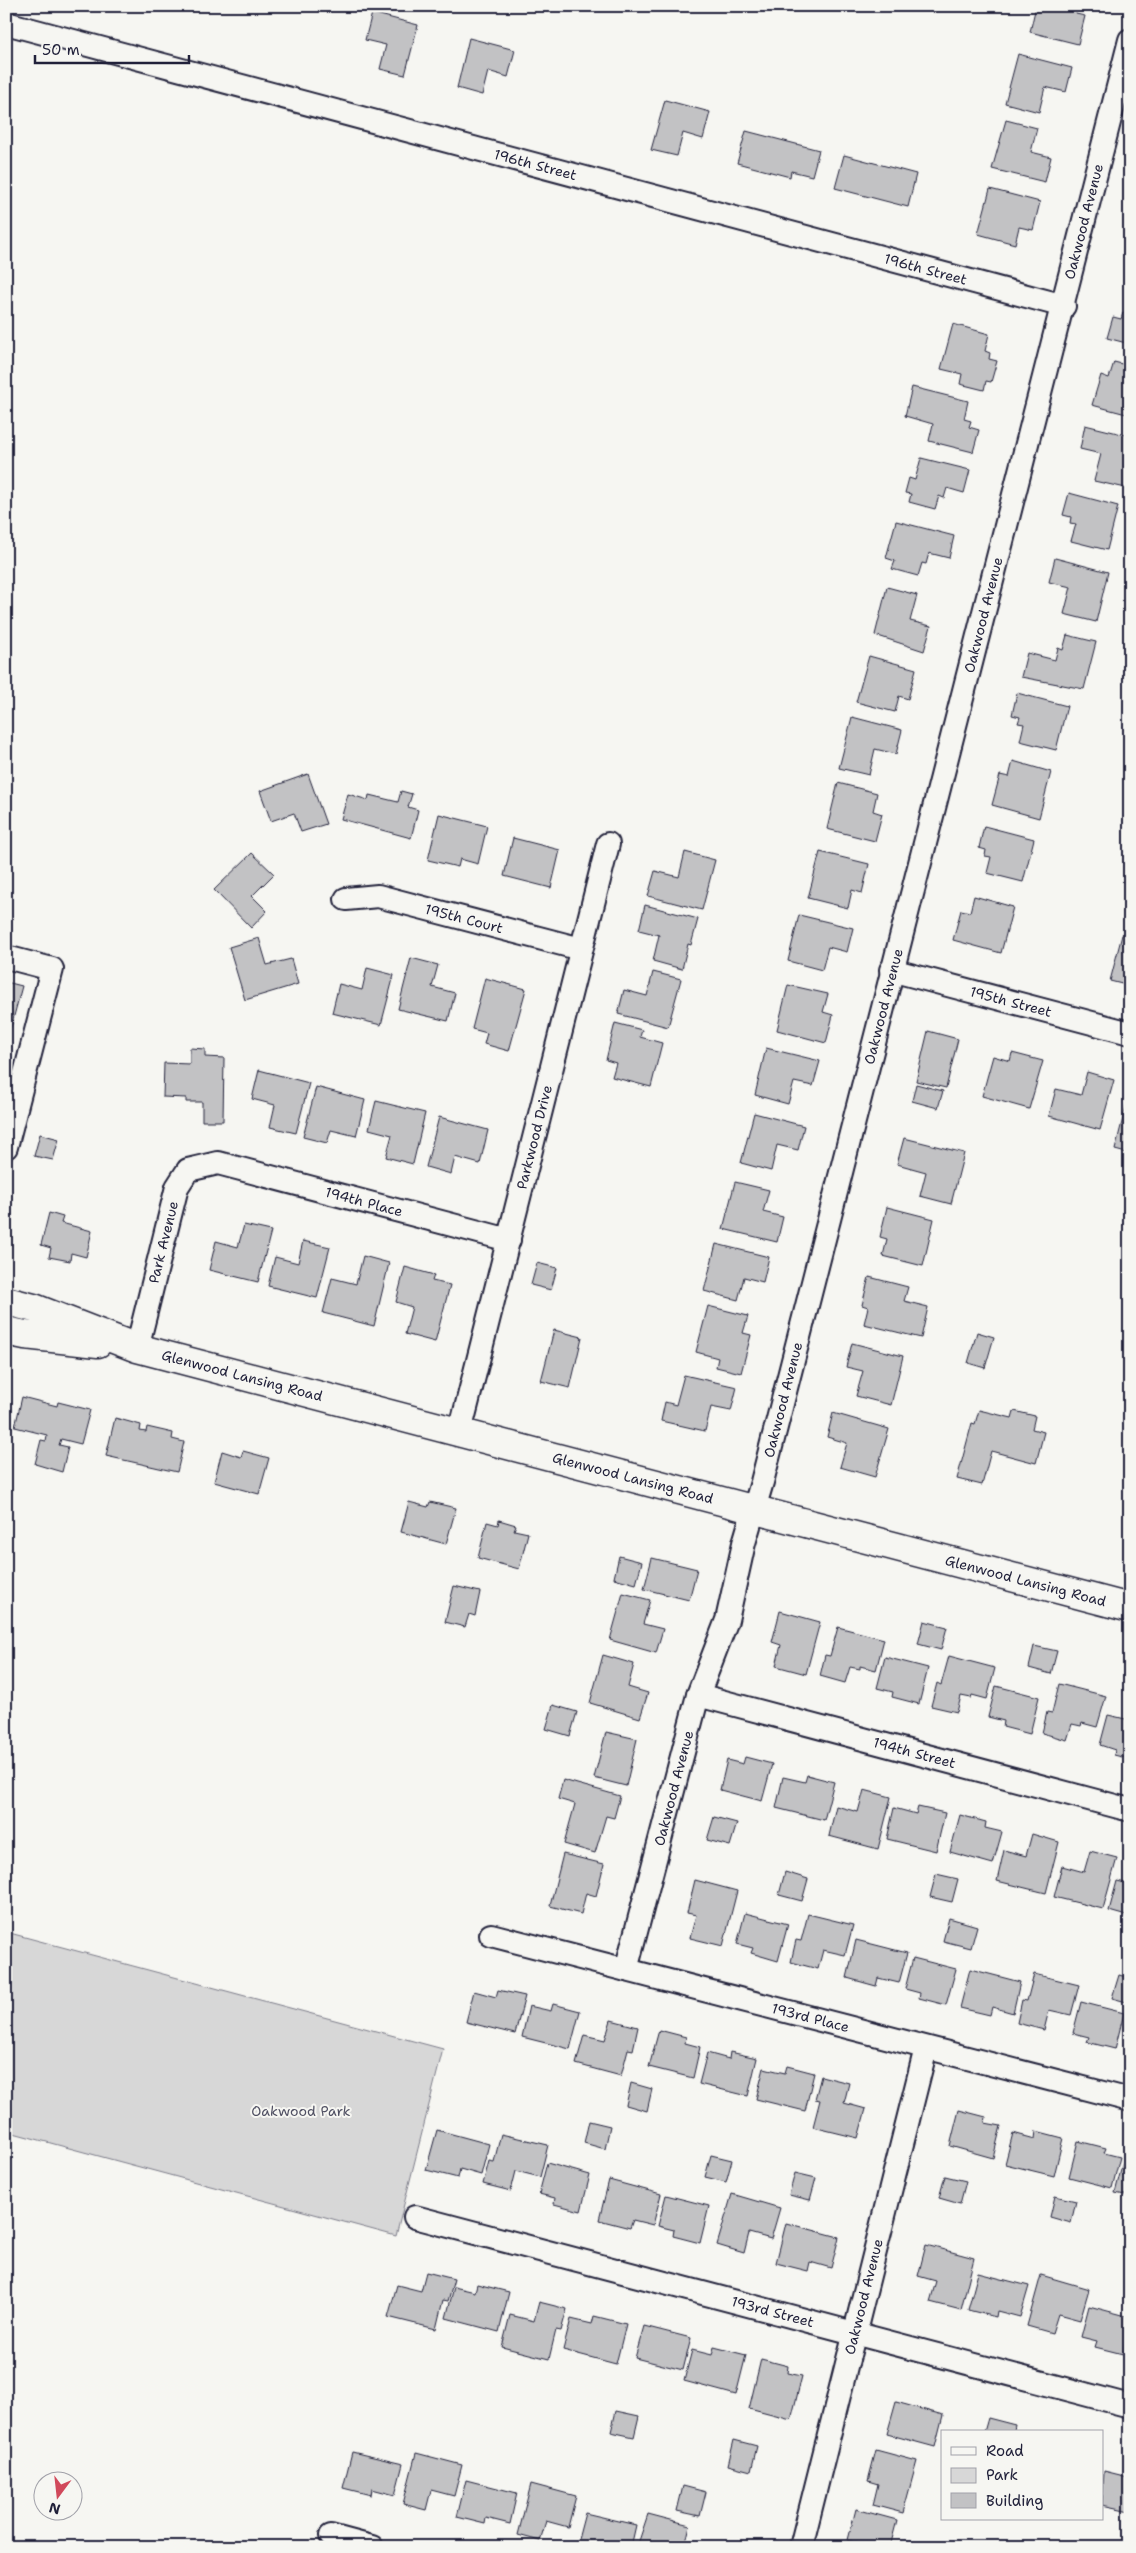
<svg xmlns="http://www.w3.org/2000/svg" width="1136" height="2553" font-family="'Shantell Sans',sans-serif">
<style>
.green{fill:#d7d7d7;stroke:#7c7c89}
.building{fill:#c2c2c4;stroke:#22223b}
.lines{fill:none;stroke-linecap:round;stroke-linejoin:round}
.minor-casing{stroke:#22223b;stroke-width:26}
.major-casing{stroke:#22223b;stroke-width:31}
.minor{stroke:#f6f6f2;stroke-width:22}
.major{stroke:#f6f6f2;stroke-width:28}
.labels{text-anchor:middle;dominant-baseline:central;stroke-width:4;stroke-linejoin:round;paint-order:stroke}
.street-label{font-size:14px;fill:#22223b;stroke:#f6f6f2}
.park-label{font-size:14px;fill:#4f4f62;stroke:#f6f6f2}
</style>
<rect width="100%" height="100%" fill="#f6f6f2"/>
<filter id="ink" filterUnits="userSpaceOnUse"><feTurbulence type="fractalNoise" baseFrequency=".02" numOctaves="2"/><feDisplacementMap in="SourceGraphic" scale="10" xChannelSelector="R" yChannelSelector="G"/><feConvolveMatrix kernelMatrix="1 2 1 2 8 2 1 2 1" color-interpolation-filters="sRGB"/></filter>
<g filter="url(#ink)">
<path class="green" d="M6 1932 443 2049 396 2236 6 2131Z"/>
<path class="building" d="M1036 6H1078L1076 14 1085 16 1078 44 1030 32Z
M372 13 418 25 405 75 380 69 386 45 365 40Z
M469 38 515 50 508 77 488 71 482 95 457 88Z
M1018 54 1072 68 1066 92 1045 87 1039 112 1005 103Z
M665 100 710 112 703 139 683 133 677 156 651 150Z
M1006 120 1037 128 1031 152 1051 157 1045 182 992 169Z
M746 131 819 150 812 176 791 171 790 177 737 163Z
M844 155 916 174 908 207 835 188Z
M990 189 1040 202 1033 230 1019 227 1015 244 978 234Z
M1130 310V344L1107 338 1113 317 1121 319 1123 313 1128 315Z
M953 324 989 334 985 351 990 353 989 359 997 361 991 382 986 381 984 390 960 384 962 374 941 369Z
M1114 362 1130 366V415L1092 405 1101 375 1109 378Z
M912 387 968 401 964 419 971 421 969 427 979 430 973 452 929 441 933 424 905 416Z
M1085 425 1130 436V474L1126 488 1094 481 1101 454 1080 449Z
M921 458 970 470 964 493 947 488 944 498 939 496 935 509 909 502 911 494 905 493 909 478 915 480Z
M1069 493 1118 506 1107 550 1071 541 1076 524 1070 523 1071 517 1063 515Z
M896 521 954 536 949 558 929 553 926 564 922 563 918 576 892 569 895 561 886 558Z
M1055 558 1108 572 1096 622 1064 614 1071 587 1049 582Z
M887 587 917 595 910 621 931 626 924 651 875 635Z
M1067 635 1096 642 1084 689 1021 677 1027 653 1055 660 1058 648 1063 650Z
M869 656 916 669 908 699 899 696 895 712 856 702Z
M1017 693 1067 706 1056 750 1020 741 1024 724 1018 723 1020 717 1012 715Z
M852 717 902 730 896 754 875 749 869 775 839 768Z
M1013 761 1051 772 1039 818 992 805 1000 775 1009 777Z
M308 774 326 824 301 832 294 813 271 821 260 791Z
M838 783 877 793 873 811 882 814 875 841 827 829Z
M401 791 412 794 408 807 418 810 411 838 341 819 348 794 368 800 369 795 398 802Z
M439 814 487 826 478 864 460 859 458 867 428 860Z
M984 826 1034 839 1023 882 987 873 991 857 985 856 986 850 979 848Z
M513 838 560 850 551 888 504 876Z
M685 852 715 860 702 910 648 896 655 871 679 877Z
M820 852 869 864 862 893 852 890 848 908 808 898Z
M252 853 274 874 252 896 267 911 251 928 214 890Z
M974 896 1013 907 1001 953 953 940 961 910 970 912Z
M645 905 698 919 691 945 688 944 682 969 653 961 659 935 639 930Z
M799 915 853 928 847 952 828 947 822 970 788 961Z
M1122 935 1130 937V986L1110 981Z
M259 938 267 965 291 959 298 984 245 1000 229 947Z
M411 958 438 965 432 987 455 993 448 1021 398 1009Z
M367 968 394 975 381 1025 332 1013 339 984 362 990Z
M653 972 681 979 668 1027 618 1014 624 990 647 996Z
M485 978 526 989 509 1051 484 1044 487 1033 472 1029Z
M6 982 22 986 6 1046Z
M788 985 828 994 823 1012 833 1015 826 1043 777 1030Z
M615 1023 642 1030 640 1037 662 1043 651 1087 612 1077 616 1063 606 1060Z
M928 1031 958 1039 946 1088 916 1081Z
M190 1048 205 1049V1057L224 1058 223 1121H202V1102H186V1098L163 1097 164 1063 190 1064Z
M766 1048 820 1061 813 1086 794 1082 788 1104 755 1095Z
M1012 1053 1043 1061 1029 1109 982 1096 993 1056 1010 1061Z
M259 1070 309 1083 296 1133 270 1127 275 1105 252 1099Z
M1087 1072 1114 1080 1100 1130 1049 1116 1056 1089 1081 1095Z
M916 1084 943 1091 938 1108 912 1101Z
M316 1087 365 1100 356 1136 331 1130 327 1143 303 1137Z
M376 1101 425 1113 413 1164 386 1157 392 1135 369 1129Z
M1127 1102 1130 1103V1154L1115 1150Z
M754 1113 804 1126 798 1150 777 1145 771 1171 741 1163Z
M439 1117 488 1130 480 1164 455 1157 451 1174 426 1167Z
M40 1134 59 1139 53 1160 34 1156Z
M904 1138 964 1153 951 1204 920 1196 926 1172 897 1164Z
M735 1182 769 1190 763 1212 783 1217 777 1242 723 1229Z
M887 1207 934 1219 923 1266 883 1256 887 1239 880 1237Z
M49 1213 63 1217 61 1223 92 1231 86 1257 71 1253 70 1261 49 1257 51 1248 41 1245Z
M244 1225 271 1231 258 1282 209 1270 216 1241 238 1247Z
M303 1241 330 1247 317 1298 268 1286 275 1257 298 1263Z
M716 1244 769 1257 763 1282 744 1277 738 1300 704 1291Z
M363 1256 389 1263 374 1326 323 1313 332 1278 356 1284Z
M537 1263 557 1268 551 1290 531 1285Z
M405 1267 434 1275 432 1281 450 1285 435 1342 405 1334 412 1307 396 1302Z
M869 1277 908 1287 904 1301 928 1307 921 1338 864 1324 868 1307 862 1305Z
M708 1306 748 1316 743 1333 751 1335 741 1373 716 1367 718 1358 696 1352Z
M554 1330 582 1337 570 1388 541 1381Z
M977 1332 994 1337 985 1368 968 1363Z
M852 1343 903 1356 891 1405 856 1396 863 1371 846 1367Z
M684 1375 737 1387 731 1411 711 1407 705 1431 661 1421 665 1402 676 1405Z
M22 1397 57 1406 58 1402 90 1410 81 1444 61 1439 59 1445 68 1447 62 1472 35 1464 41 1440 46 1441 47 1435 15 1427Z
M979 1410 1012 1418 1014 1411 1035 1416 1032 1429 1044 1432 1036 1463 991 1451 982 1485 957 1479 972 1423 975 1424Z
M833 1413 889 1429 875 1477 840 1467 847 1443 827 1437Z
M115 1418 141 1425 140 1431 146 1432 147 1427 173 1433 172 1439 184 1442 177 1472 106 1456Z
M222 1451 241 1457 243 1451 269 1458 259 1494 214 1482Z
M409 1502 428 1507 430 1502 456 1508 446 1544 401 1532Z
M499 1520 516 1525 514 1530 528 1533 519 1569 478 1558 487 1522 498 1525Z
M619 1556 642 1562 636 1584 614 1578Z
M652 1558 697 1569 689 1600 644 1589Z
M454 1586 480 1592 475 1616 469 1614 465 1627 445 1622Z
M623 1593 650 1600 643 1624 663 1629 656 1653 610 1640Z
M780 1611 820 1622 806 1674 776 1666 781 1645 772 1642Z
M924 1621 947 1627 941 1650 918 1644Z
M838 1627 884 1639 876 1670 860 1666V1669L850 1667 845 1683 820 1676 825 1655 830 1656Z
M1034 1646 1057 1651 1051 1674 1029 1668Z
M603 1655 634 1664 628 1687 648 1693 640 1718 590 1703Z
M949 1656 995 1668 987 1699 972 1695 971 1698 961 1696 957 1712 931 1706 937 1683 941 1685Z
M885 1657 928 1668 919 1704 892 1697 893 1692 877 1688Z
M1059 1684 1106 1696 1097 1727 1082 1723 1081 1726 1072 1724 1067 1740 1042 1733 1047 1712 1052 1713Z
M996 1686 1039 1697 1030 1734 1003 1727 1004 1721 988 1717Z
M553 1705 577 1712 570 1736 546 1729Z
M1108 1715 1130 1720V1759L1114 1755 1115 1750 1100 1745Z
M606 1732 637 1739 626 1786 594 1778Z
M745 1757 772 1764 762 1801 720 1790 727 1760 743 1764Z
M807 1775 834 1782 824 1820 776 1808 783 1777 805 1782Z
M563 1780 620 1796 614 1818 606 1816 595 1853 564 1844 575 1804 558 1799Z
M864 1790 891 1797 878 1849 829 1836 836 1806 858 1812Z
M918 1807 945 1813 936 1851 887 1839 894 1808 916 1814Z
M960 1815 986 1822 985 1828 1002 1832 993 1864 950 1852Z
M714 1817 737 1823 730 1846 707 1840Z
M1032 1834 1059 1842 1046 1893 997 1881 1004 1850 1026 1856Z
M1090 1851 1117 1858 1103 1909 1054 1897 1062 1866 1084 1872Z
M563 1854 604 1864 596 1896 586 1893 581 1914 550 1906Z
M785 1872 808 1879 802 1901 779 1895Z
M936 1874 958 1879 952 1902 930 1897Z
M695 1880 737 1891 723 1946 690 1938 696 1915 687 1913Z
M1117 1881 1130 1884V1917L1109 1911Z
M745 1913 788 1924 778 1961 751 1953 753 1948 737 1944Z
M808 1914 853 1925 845 1955 823 1950 818 1969 791 1962 796 1940 801 1941Z
M949 1918 977 1926 971 1948 943 1941Z
M856 1940 907 1953 899 1983 878 1978 876 1986 847 1978Z
M913 1958 956 1969 946 2005 919 1998 920 1993 905 1989Z
M970 1969 1020 1982 1013 2013 992 2007 990 2015 960 2008Z
M1034 1974 1079 1985 1071 2015 1049 2010 1044 2030 1017 2023 1022 2000 1027 2001Z
M1119 1975 1130 1978V2003L1112 1998Z
M498 1990 525 1996 515 2034 466 2022 474 1991 496 1997Z
M1081 2002 1124 2013 1115 2049 1087 2042 1089 2037 1073 2033Z
M553 2004 580 2011 570 2049 522 2037 529 2006 551 2011Z
M611 2020 638 2027 633 2050 628 2049 621 2076 576 2064 584 2035 605 2040Z
M659 2030 686 2037 685 2043 700 2047 693 2078 649 2067Z
M730 2052 757 2058 748 2096 699 2084 707 2053 729 2059Z
M787 2066 814 2073 805 2111 756 2099 764 2068 785 2073Z
M821 2076 849 2083 844 2103 866 2109 858 2138 813 2127 820 2100 815 2099Z
M631 2083 652 2089 647 2111 626 2105Z
M959 2110 986 2117 985 2123 1001 2126 993 2158 950 2146Z
M589 2121 610 2126 605 2149 584 2143Z
M437 2130 489 2144 481 2175 460 2169 458 2178 426 2170Z
M1036 2131 1063 2138 1054 2176 1005 2164 1013 2133 1035 2139Z
M501 2134 548 2145 540 2177 516 2171 511 2191 483 2184 489 2161 494 2162Z
M1078 2141 1106 2148 1104 2153 1120 2157 1112 2188 1069 2177Z
M711 2155 732 2160 726 2182 705 2177Z
M1123 2162 1130 2164V2196L1115 2193Z
M547 2163 590 2175 581 2211 554 2204 555 2198 539 2194Z
M795 2173 816 2178 810 2200 789 2195Z
M945 2176 966 2181 960 2204 939 2198Z
M609 2180 661 2194 653 2225 633 2220 630 2228 599 2220Z
M732 2194 780 2208 771 2239 749 2233 744 2253 717 2245Z
M666 2195 709 2206 700 2243 673 2236 674 2230 658 2226Z
M1055 2196 1076 2201 1071 2223 1050 2217Z
M786 2223 839 2237 831 2268 810 2262 808 2271 776 2263Z
M926 2245 974 2258 961 2310 930 2302 936 2281 918 2276Z
M426 2272 454 2279 448 2301 443 2300 436 2329 388 2317 397 2285 421 2291Z
M978 2273 1029 2286 1020 2317 997 2311 996 2317 968 2310Z
M1041 2275 1089 2289 1080 2320 1058 2314 1052 2333 1027 2326Z
M477 2284 509 2292 499 2332 446 2318 454 2287 475 2292Z
M539 2302 567 2309 561 2331 556 2330 549 2359 502 2347 510 2315 534 2321Z
M1089 2306 1130 2317 1123 2354 1095 2347 1097 2341 1081 2337Z
M594 2316 626 2324 616 2364 563 2350 571 2319 592 2324Z
M644 2326 691 2338 683 2370 635 2358Z
M714 2347 746 2355 736 2395 684 2381 692 2350 712 2355Z
M761 2359 788 2366 787 2373 802 2376 791 2420 749 2409Z
M896 2402 943 2415 935 2447 887 2434Z
M616 2411 639 2416 634 2437 611 2432Z
M988 2418 1015 2425 1014 2430 1019 2432H984Z
M734 2440 757 2446 751 2471 728 2465Z
M876 2450 917 2461 903 2513 873 2505 878 2484 868 2481Z
M352 2452 403 2464 395 2495 372 2489 371 2495 343 2488Z
M416 2453 462 2465 454 2496 431 2490 426 2510 403 2504Z
M1130 2469V2511L1102 2505 1104 2471 1128 2477Z
M466 2480 517 2493 510 2524 486 2518 485 2524 457 2517Z
M531 2484 576 2496 568 2527 546 2521 540 2541 518 2535Z
M683 2486 706 2492 700 2516 677 2511Z
M856 2509 897 2520 890 2547H857L858 2543 848 2540Z
M585 2513 636 2525 631 2547H576Z
M648 2514 690 2525 685 2547H637Z"/>
<g class="lines">
<defs>
<g id="minor">
<path id="s1" d="M6 23 1064 306"/>
<path id="s2" d="M346 899 378 896 581 949"/>
<path d="M6 957 52 969 6 1147"/>
<path id="s3" d="M891 970 1130 1033"/>
<path id="s4" d="M137 1348 177 1187 188 1170 218 1163 509 1240"/>
<path id="s5" d="M460 1432 608 844"/>
<path id="s6" d="M698 1695 1130 1810"/>
<path id="s7" d="M491 1935 1130 2100"/>
<path id="s8" d="M626 1970 698 1695 727 1620 744 1543 762 1482 1130 40"/>
<path id="s9" d="M415 2217 1130 2406"/>
<path d="M331 2536 372 2547"/>
<path id="s10" d="M801 2547 926 2048"/>
</g>
<g id="major">
<path id="s11" d="M6 1301 34 1308 137 1348 1130 1608"/>
<path d="M6 1331 25 1335 98 1343"/>
</g>
</defs>
<use href="#minor" class="minor-casing"/>
<use href="#major" class="major-casing"/>
<use href="#minor" class="minor"/>
<use href="#major" class="major"/>
</g>
</g>
<g class="labels">
<g class="street-label">
<text stroke="none"><textPath href="#s1" startOffset="548">196th Street</textPath></text>
<text stroke="none"><textPath href="#s8" startOffset="1808">Oakwood Avenue</textPath></text>
<text stroke="none"><textPath href="#s1" startOffset="952">196th Street</textPath></text>
<text stroke="none"><textPath href="#s8" startOffset="1402">Oakwood Avenue</textPath></text>
<text stroke="none"><textPath href="#s2" startOffset="121">195th Court</textPath></text>
<text stroke="none"><textPath href="#s3" startOffset="124">195th Street</textPath></text>
<text stroke="none"><textPath href="#s8" startOffset="998">Oakwood Avenue</textPath></text>
<text stroke="none"><textPath href="#s5" startOffset="304">Parkwood Drive</textPath></text>
<text stroke="none"><textPath href="#s4" startOffset="368">194th Place</textPath></text>
<text stroke="none"><textPath href="#s4" startOffset="109">Park Avenue</textPath></text>
<text stroke="none"><textPath href="#s11" startOffset="248">Glenwood Lansing Road</textPath></text>
<text stroke="none"><textPath href="#s8" startOffset="592">Oakwood Avenue</textPath></text>
<text stroke="none"><textPath href="#s11" startOffset="652">Glenwood Lansing Road</textPath></text>
<text stroke="none"><textPath href="#s11" startOffset="1058">Glenwood Lansing Road</textPath></text>
<text stroke="none"><textPath href="#s6" startOffset="224">194th Street</textPath></text>
<text stroke="none"><textPath href="#s8" startOffset="188">Oakwood Avenue</textPath></text>
<text stroke="none"><textPath href="#s7" startOffset="330">193rd Place</textPath></text>
<text stroke="none"><textPath href="#s10" startOffset="258">Oakwood Avenue</textPath></text>
<text stroke="none"><textPath href="#s9" startOffset="370">193rd Street</textPath></text>
</g>
<g class="park-label">
<text x="301" y="2111">Oakwood Park</text>
</g>
</g>
<rect width="1136" height="2553" fill="none" stroke="#f6f6f2" stroke-width="25"/>
<rect x="12" y="12" width="1111" height="2528" fill="none" stroke="#22223b" stroke-width="2" filter="url(#ink)"/>
<rect x="941" y="2430" width="162" height="90" fill="#f6f6f2" stroke="#a1a1a9"/>
<rect x="951" y="2447" width="25" height="8" fill="#f6f6f2" stroke="#a1a1a9"/>
<text x="986" y="2456" font-size="15" fill="#22223b">Road</text>
<rect x="951" y="2468" width="25" height="15" fill="#d7d7d7" stroke="#a1a1a9"/>
<text x="986" y="2480" font-size="15" fill="#22223b">Park</text>
<rect x="951" y="2493" width="25" height="15" fill="#c2c2c4" stroke="#a1a1a9"/>
<text x="986" y="2506" font-size="15" fill="#22223b">Building</text>
<g transform="translate(58 2496) rotate(195)"><circle r="24" fill="#f6f6f2" stroke="#a1a1a9"/>
<path d="M0-4L9 19L0 12L-9 19Z" fill="#d1495b"/>
<text y="-8" font-size="14" font-weight="bold" text-anchor="middle" fill="#22223b">N</text>
</g>
<path d="M35 55v8h154v-8" fill="none" stroke="#22223b" stroke-width="2.5"/>
<text x="42" y="55" font-size="15" fill="#22223b" stroke="#f6f6f2" stroke-width="4" paint-order="stroke">50 m</text>
</svg>
